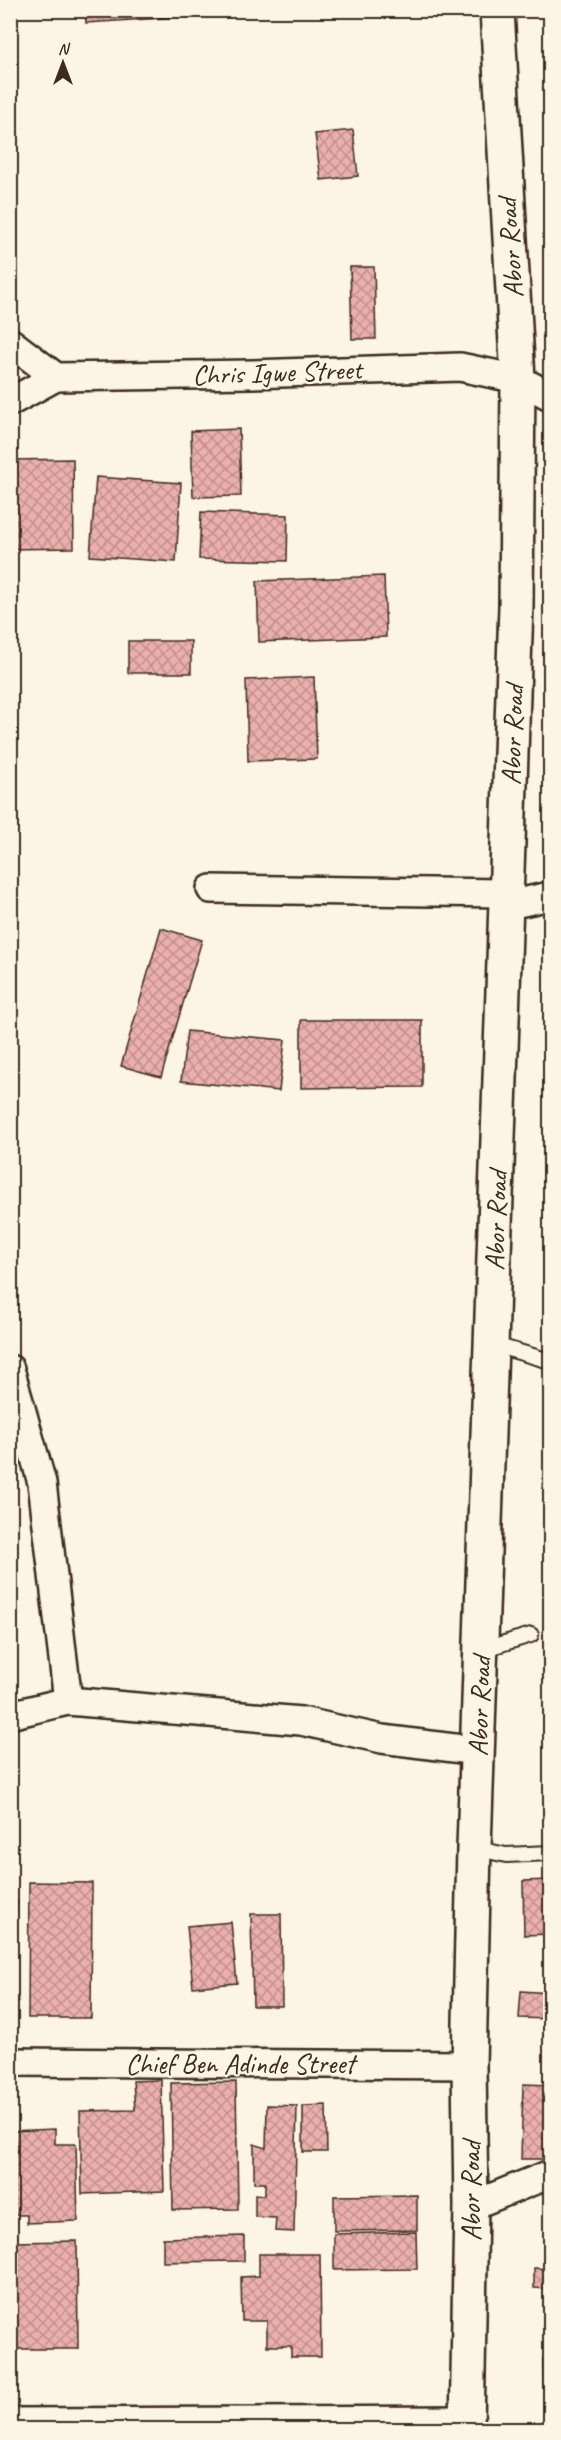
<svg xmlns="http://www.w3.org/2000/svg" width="561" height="2440" viewBox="0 0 561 2440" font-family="Caveat,sans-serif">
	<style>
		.building { fill: url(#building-cross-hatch); stroke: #3b2a1e; stroke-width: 1.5 }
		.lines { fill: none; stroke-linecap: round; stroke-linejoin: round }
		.service-casing { stroke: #3b2a1e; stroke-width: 18 }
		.minor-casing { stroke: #3b2a1e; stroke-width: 32 }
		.tertiary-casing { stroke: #3b2a1e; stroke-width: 38 }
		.service { stroke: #fcf5e5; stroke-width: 14 }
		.minor { stroke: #fcf5e5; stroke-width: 27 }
		.tertiary { stroke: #fcf5e5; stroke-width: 33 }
		.labels { text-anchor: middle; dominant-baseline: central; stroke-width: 4.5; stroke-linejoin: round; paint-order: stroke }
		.street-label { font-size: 28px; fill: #3b2a1e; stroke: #fcf5e5 }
	</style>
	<defs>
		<pattern id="building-cross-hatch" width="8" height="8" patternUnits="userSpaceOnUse" patternTransform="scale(1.5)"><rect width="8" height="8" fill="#ebb0ae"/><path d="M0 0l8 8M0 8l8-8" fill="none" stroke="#c08f8d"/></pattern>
	</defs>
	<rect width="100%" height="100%" fill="#fcf5e5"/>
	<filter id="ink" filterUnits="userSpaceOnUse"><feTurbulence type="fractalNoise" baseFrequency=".0167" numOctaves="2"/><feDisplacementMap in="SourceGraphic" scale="12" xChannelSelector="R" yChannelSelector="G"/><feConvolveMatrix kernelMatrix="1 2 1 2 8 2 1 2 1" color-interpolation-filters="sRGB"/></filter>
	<g filter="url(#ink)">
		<g class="building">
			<path d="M85 10H225V14L86 23Z"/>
			<path d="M353 130 358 176 321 180 315 134Z"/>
			<path d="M350 267H374L376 339H352Z"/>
			<path d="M239 429 241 496 193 497 191 431Z"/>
			<path d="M73 459 74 548 10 549V460Z"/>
			<path d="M96 477 181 483 176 562 90 556Z"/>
			<path d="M201 512 288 515 287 561 199 559Z"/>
			<path d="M384 576 386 637 259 642 257 581Z"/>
			<rect x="128" y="641" width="63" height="32"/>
			<path d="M314 677 317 759 248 761 246 680Z"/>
			<path d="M161 928 202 940 161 1077 121 1066Z"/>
			<path d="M301 1020H422V1087L301 1088Z"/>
			<path d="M187 1031 285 1040 279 1091 181 1081Z"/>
			<path d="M548 1472H550V1510H549Z"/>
			<path d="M550 1880V1934L524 1935 523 1881Z"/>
			<path d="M29 1882 92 1883 91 2018H28Z"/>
			<path d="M10 1901H17L12 1989H10Z"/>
			<path d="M251 1914H281L282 2006H253Z"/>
			<path d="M231 1922 237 1983 193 1987 187 1926Z"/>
			<path d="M547 1952H550V1986H549Z"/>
			<path d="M521 1991 550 1993V2019L519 2018Z"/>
			<path d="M547 2044H550V2081Z"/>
			<path d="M161 2080 164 2191 82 2194 80 2111 135 2110 133 2081Z"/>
			<path d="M236 2082 238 2209 173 2210 171 2083Z"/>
			<path d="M523 2084 550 2085V2159H521Z"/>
			<path d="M267 2105 297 2106 294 2232 275 2231 276 2218 255 2217V2194L265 2195V2183H254V2144L266 2148Z"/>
			<path d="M326 2105 327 2152H303V2106Z"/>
			<path d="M55 2129V2144H76L78 2221 27 2223V2215H10V2131Z"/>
			<path d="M417 2195V2230L334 2231V2196Z"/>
			<path d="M416 2232 417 2269 334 2270V2234Z"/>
			<path d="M244 2236V2261L163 2262V2238Z"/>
			<path d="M77 2241 78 2349H10V2242Z"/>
			<path d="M259 2254H320L321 2357H291V2346H267V2321H242L241 2277 259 2276Z"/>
			<path d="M534 2268 550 2269V2289L534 2288Z"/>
			<rect x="549" y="2300" width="1" height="30"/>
			<path d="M543 2359H550V2424H545Z"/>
		</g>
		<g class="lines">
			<defs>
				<g id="service">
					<path d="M491 1344 550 1361"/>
					<path d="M481 1650 531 1635"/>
					<path d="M474 1848 506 1855 550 1853"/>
				</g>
				<g id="minor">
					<path d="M10 342 56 377 252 374 460 367 518 379 550 396"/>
					<path d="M10 402 56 377"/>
					<path d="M211 889 505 893"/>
					<path d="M504 906 550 896"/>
					<path d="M10 1369 42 1483 68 1701"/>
					<path d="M10 1715 68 1701 301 1721 382 1739 478 1751"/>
					<path d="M10 2062 469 2065"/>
					<path d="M471 2206 550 2174"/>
					<path d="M10 2422 467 2420"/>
				</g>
				<g id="tertiary">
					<path id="s1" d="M467 2430 471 2206 469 2065 474 1848 516 606 518 379 497 10"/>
				</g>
			</defs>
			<use href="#service" class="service-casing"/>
			<use href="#minor" class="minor-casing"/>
			<use href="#tertiary" class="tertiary-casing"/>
			<use href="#service" class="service"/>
			<use href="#minor" class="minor"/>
			<use href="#tertiary" class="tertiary"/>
		</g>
	</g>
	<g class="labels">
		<g class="street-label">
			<text transform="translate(510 248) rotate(-94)">Abor Road</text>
			<text transform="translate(277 372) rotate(-2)">Chris Igwe Street</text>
			<text stroke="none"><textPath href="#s1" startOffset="1696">Abor Road</textPath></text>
			<text stroke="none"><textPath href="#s1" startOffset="1210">Abor Road</textPath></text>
			<text stroke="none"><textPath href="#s1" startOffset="724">Abor Road</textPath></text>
			<text x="240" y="2063">Chief Ben Adinde Street</text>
			<text transform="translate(470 2191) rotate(-90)">Abor Road</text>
		</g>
	</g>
	<rect width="561" height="2440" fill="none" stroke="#fcf5e5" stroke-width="36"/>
	<rect x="18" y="18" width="525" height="2404" fill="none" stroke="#3b2a1e" stroke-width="2" filter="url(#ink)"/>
	<g transform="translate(63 63)" stroke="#fcf5e5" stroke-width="4.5" paint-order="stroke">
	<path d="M0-4.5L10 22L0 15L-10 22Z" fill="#3b2a1e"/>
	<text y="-9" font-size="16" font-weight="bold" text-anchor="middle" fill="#3b2a1e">N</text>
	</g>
</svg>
